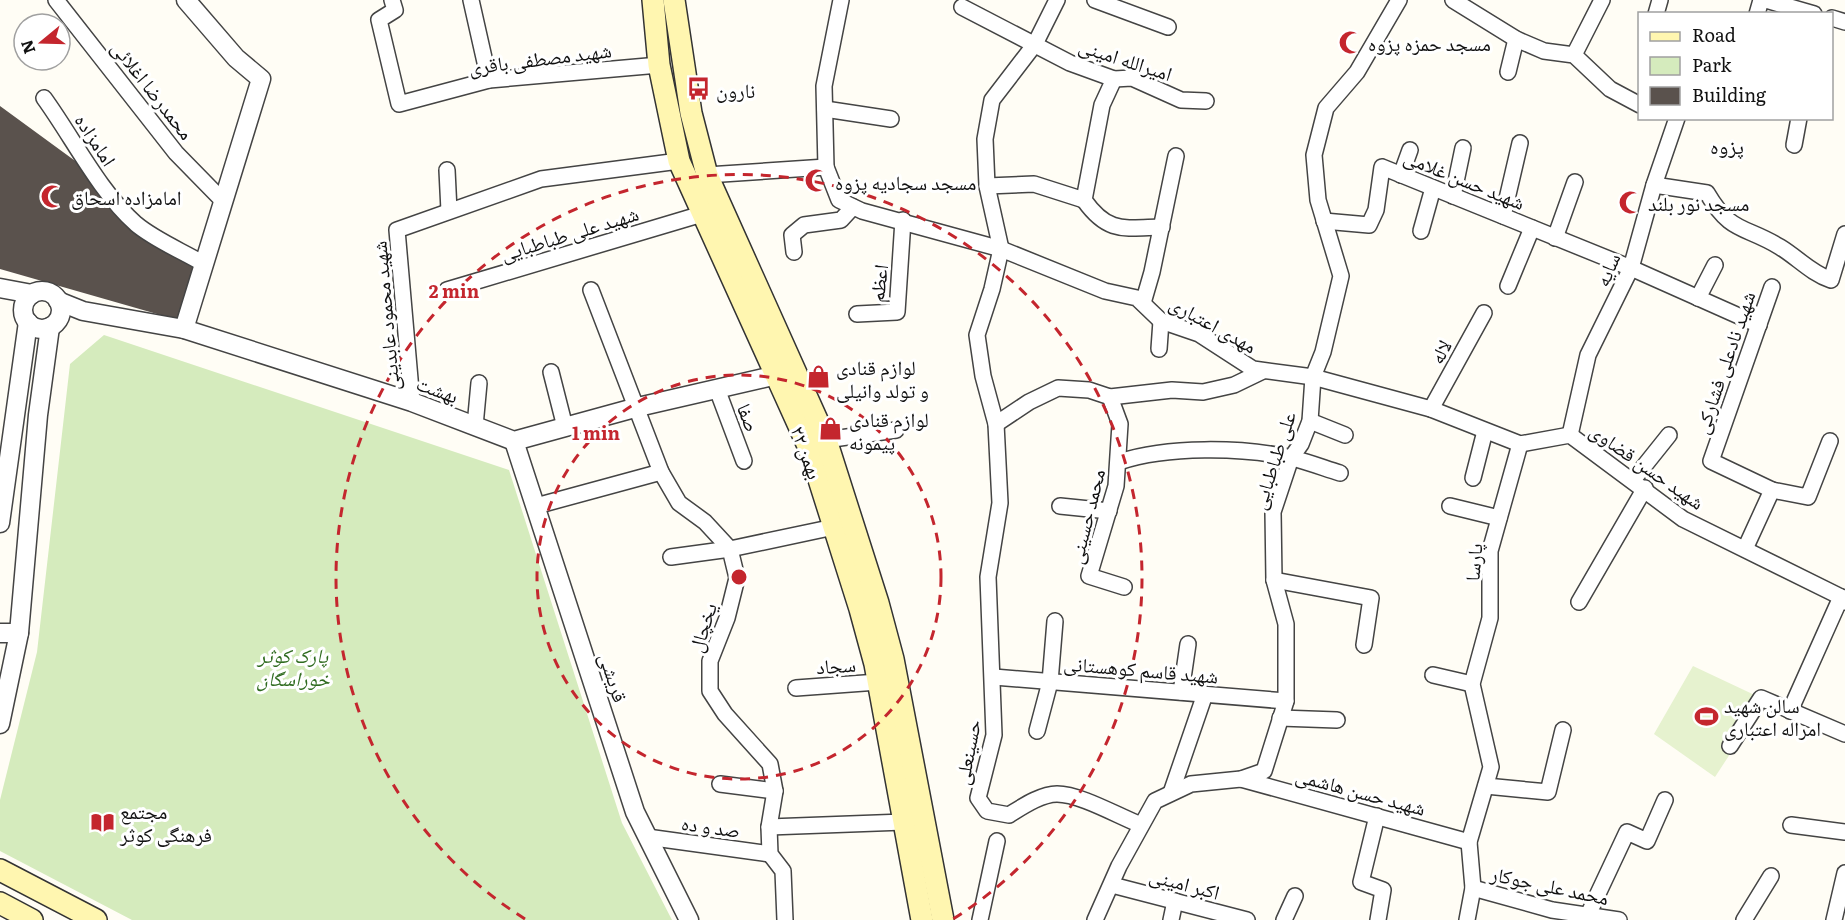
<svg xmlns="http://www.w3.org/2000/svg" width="1845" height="920" viewBox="0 0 1845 920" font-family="Literata,'Noto Naskh Arabic',serif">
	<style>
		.green { fill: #d5ebbd }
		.pitch { fill: #e6f2cf }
		.building { fill: #5a524d }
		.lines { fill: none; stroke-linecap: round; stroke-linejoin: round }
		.minor-casing { stroke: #444; stroke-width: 18 }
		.tertiary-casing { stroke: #444; stroke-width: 21 }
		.secondary-casing { stroke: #333; stroke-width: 24 }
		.minor { stroke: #fff; stroke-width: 15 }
		.tertiary { stroke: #fff; stroke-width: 18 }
		.secondary { stroke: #fff6b0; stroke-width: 21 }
		.ring { fill: none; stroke: #c4262e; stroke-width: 3; stroke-dasharray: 10 8 }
		.labels { text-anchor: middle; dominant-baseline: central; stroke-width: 6; stroke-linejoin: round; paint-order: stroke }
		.poi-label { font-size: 20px; fill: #111; stroke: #fff; text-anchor: start }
		.street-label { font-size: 20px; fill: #111; stroke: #fff }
		.park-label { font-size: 20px; font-style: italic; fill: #2f6b1f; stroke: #fff }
		.neighbourhood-label { font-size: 21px; fill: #111; stroke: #fff }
		.centre { fill: #c4262e; stroke: #fff; stroke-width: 3 }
		.ring-label { font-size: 18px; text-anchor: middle; font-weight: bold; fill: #c4262e; stroke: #fff; stroke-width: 6; stroke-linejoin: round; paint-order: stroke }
	</style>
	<rect width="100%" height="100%" fill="#fffdf5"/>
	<path class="green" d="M104 335 509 470 622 823 672 920H132L0 851V800L37 652 70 364Z"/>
	<path class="pitch" d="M1693 666 1761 698 1722 748 1730 754 1715 777 1654 734Z"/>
	<path class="building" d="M0 106 78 163 133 230 194 268 178 320 0 269Z"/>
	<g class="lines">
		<defs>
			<g id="minor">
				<path d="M56 0 176 153 223 201"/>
				<path d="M392 0 395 10 379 20 399 104 489 80 659 65"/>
				<path d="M471 0 489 80"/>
				<path d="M1057 0 1035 44 992 100 985 139 987 186 1001 249 992 289 977 335 983 376 996 424 1000 503 988 577 994 735 978 798 987 811 1009 815C1022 807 1041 794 1057 794 1080 794 1118 816 1141 825"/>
				<path d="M1095 0 1168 27"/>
				<path d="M1453 0 1516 39 1544 51 1574 55 1610 89 1640 105"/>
				<path d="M1766 0 1814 14"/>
				<path d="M962 7 1070 63 1114 79 1132 78 1181 100 1206 101"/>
				<path d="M1656 14 1660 0"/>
				<path d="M1757 14 1761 0"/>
				<path d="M1832 18 1845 22"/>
				<path d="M1574 55 1602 0"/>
				<path d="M1508 72 1516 39"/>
				<path d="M1114 79 1102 105 1084 200C1108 234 1124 228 1162 227"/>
				<path d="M44 98C73 138 99 191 136 224 155 240 182 251 204 264"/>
				<path d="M825 109 891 119"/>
				<path d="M1794 145 1799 118"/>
				<path d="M826 167 824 86 841 0"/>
				<path d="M447 170 449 211"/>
				<path d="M707 175 826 167 839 200 862 211 1001 249 1105 291 1137 298 1161 321 1199 334 1253 369 1313 377 1431 409 1520 444 1570 435 1683 519 1841 597 1845 602"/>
				<path d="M1401 175 1410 150"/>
				<path d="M1654 185 1707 193C1731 234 1744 225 1780 247 1798 258 1811 273 1831 280L1845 234"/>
				<path d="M987 186 1034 184 1084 200"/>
				<path d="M1453 196 1463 148"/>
				<path d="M1503 216 1520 143"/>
				<path d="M1324 221 1369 225 1376 210 1382 167 1631 268 1759 325"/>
				<path d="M1421 231 1433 188"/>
				<path d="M1555 238 1575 182"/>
				<path d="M794 252 792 235 804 225 841 220 853 207"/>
				<path d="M1508 286 1532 228"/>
				<path d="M447 290 702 214"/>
				<path d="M591 290 661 472 679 503 705 522 730 549 737 578 727 618 710 661V691L725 714 770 764 775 791 769 827 770 854 783 871 785 920"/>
				<path d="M1698 298 1715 265"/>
				<path d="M1143 303 1152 272 1176 156"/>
				<path d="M857 314 897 312 903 220"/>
				<path d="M1159 349 1161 321"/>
				<path d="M551 372 565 427"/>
				<path d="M717 389 744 461"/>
				<path d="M1110 397 1120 424 1116 486 1089 576 1124 587"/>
				<path d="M412 402 397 230 541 179 679 161"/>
				<path d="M1431 409 1484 313"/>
				<path d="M1310 421 1345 435"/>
				<path d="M996 424 1029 402 1058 388 1089 390 1110 397 1172 390 1203 392 1234 385 1263 371"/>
				<path d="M475 426 479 383"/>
				<path d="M1570 435 1588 355 1631 268 1654 185 1677 118"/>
				<path d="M826 440 896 430"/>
				<path d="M1119 462C1167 446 1242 447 1292 458 1308 462 1324 468 1340 473"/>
				<path d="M1473 478 1485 431"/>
				<path d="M1633 480 1669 435"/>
				<path d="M1772 490 1808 497 1830 441"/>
				<path d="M536 506 661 472"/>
				<path d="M1060 506 1109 511"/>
				<path d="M1450 506 1499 518"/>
				<path d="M1745 549 1772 490 1711 461 1772 287"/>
				<path d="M671 557 730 549 834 527"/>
				<path d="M1274 580 1371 598 1364 645"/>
				<path d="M1579 602 1645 488"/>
				<path d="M1433 675 1472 684"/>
				<path d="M994 677 1286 701"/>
				<path d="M796 688 878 682"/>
				<path d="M1181 692 1188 644"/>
				<path d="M1790 711 1841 597"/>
				<path d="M1280 718 1337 720"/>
				<path d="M1037 731 1050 682 1055 621"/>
				<path d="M1730 746 1761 698 1845 734"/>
				<path d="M1241 779 1469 842"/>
				<path d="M720 784 775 791"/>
				<path d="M1486 786 1548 792 1563 730"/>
				<path d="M1171 793 1205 694"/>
				<path d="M1377 816 1361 882 1383 890 1378 920"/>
				<path d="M1791 825 1845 832"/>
				<path d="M769 827 904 822"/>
				<path d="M647 837 770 854"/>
				<path d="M1112 885 1247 920"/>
				<path d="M1473 888 1552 910 1619 920"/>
				<path d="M1588 915 1627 832 1647 841 1665 800"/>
				<path d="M980 920 997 841"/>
				<path d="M1095 920 1119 866 1155 801 1191 784 1241 779 1264 771 1286 701V624L1274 580 1273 512 1291 458 1301 444 1310 421 1313 377 1323 352 1341 276 1318 200 1314 155 1326 108 1357 72 1399 0"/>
				<path d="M1171 920 1175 901"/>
				<path d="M1284 920 1295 896"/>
				<path d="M1467 920 1473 888 1469 842 1491 767 1472 684 1490 618V551L1520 444"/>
				<path d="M1744 920 1771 876"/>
				<path d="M1834 920 1845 873"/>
			</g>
			<g id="tertiary">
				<path d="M0 288 32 294"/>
				<circle cx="42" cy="310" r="19"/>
				<path d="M58 301 83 311 184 329 412 402 514 441 638 407 777 375"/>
				<path d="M184 329 261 79 236 58 186 0"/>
				<path d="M514 441 635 812 689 920"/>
				<path d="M0 523 28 322"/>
				<path d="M0 633H19"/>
				<path d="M0 724 19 633 38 415 50 327"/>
			</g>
			<g id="secondary">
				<path d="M653 0 659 65 679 161 809 448 860 609 875 664 922 920"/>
				<path d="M674 0 691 113 707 175 826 440 878 603 893 659 943 920"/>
				<path d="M0 870 96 920"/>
				<path d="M0 903 32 920"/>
			</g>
		</defs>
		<use href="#minor" class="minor-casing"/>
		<use href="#tertiary" class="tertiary-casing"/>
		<use href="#secondary" class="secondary-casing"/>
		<use href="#minor" class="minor"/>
		<use href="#tertiary" class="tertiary"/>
		<use href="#secondary" class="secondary"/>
	</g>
	<g class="ring">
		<circle cx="739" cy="577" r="202"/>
		<path d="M525 919A403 403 0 1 1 953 919"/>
	</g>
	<defs>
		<symbol id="mosque-bare" viewBox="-9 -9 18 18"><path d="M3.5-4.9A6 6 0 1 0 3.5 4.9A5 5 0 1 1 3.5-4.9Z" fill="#c4262e" stroke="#fff" stroke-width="2.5" paint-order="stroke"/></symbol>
		<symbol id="bus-bare" viewBox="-9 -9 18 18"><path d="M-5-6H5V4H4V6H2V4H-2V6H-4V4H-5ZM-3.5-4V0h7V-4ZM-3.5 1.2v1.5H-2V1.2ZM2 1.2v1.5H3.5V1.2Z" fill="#c4262e" stroke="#fff" stroke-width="2.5" paint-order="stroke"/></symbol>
		<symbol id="shop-bare" viewBox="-9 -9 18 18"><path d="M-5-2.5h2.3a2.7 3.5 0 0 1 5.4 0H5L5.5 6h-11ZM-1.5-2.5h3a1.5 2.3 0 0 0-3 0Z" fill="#c4262e" stroke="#fff" stroke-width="2.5" paint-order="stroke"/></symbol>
		<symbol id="stadium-bare" viewBox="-9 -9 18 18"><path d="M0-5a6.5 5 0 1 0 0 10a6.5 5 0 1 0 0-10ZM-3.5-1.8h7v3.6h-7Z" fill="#c4262e" stroke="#fff" stroke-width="2.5" paint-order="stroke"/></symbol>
		<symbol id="library-bare" viewBox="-9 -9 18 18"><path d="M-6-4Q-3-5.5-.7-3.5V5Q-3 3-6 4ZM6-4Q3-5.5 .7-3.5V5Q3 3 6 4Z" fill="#c4262e" stroke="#fff" stroke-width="2.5" paint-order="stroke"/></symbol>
	</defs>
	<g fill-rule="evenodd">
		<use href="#mosque-bare" x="1334" y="26" width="33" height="33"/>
		<use href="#bus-bare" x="682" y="72" width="33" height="33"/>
		<use href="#mosque-bare" x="800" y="164" width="33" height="33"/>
		<use href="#mosque-bare" x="36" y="180" width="33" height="33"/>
		<use href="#mosque-bare" x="1614" y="186" width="33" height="33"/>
		<use href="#shop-bare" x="802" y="360" width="33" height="33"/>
		<use href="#shop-bare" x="814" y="412" width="33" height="33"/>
		<use href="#stadium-bare" x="1690" y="700" width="33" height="33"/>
		<use href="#library-bare" x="86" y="806" width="33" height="33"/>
	</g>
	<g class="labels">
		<g class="poi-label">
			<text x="1368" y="42">مسجد حمزه پزوه</text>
			<text x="716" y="89">نارون</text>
			<text x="835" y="181">مسجد سجادیه پزوه</text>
			<text x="71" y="196">امامزاده اسحاق</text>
			<text x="1648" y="202">مسجد نور بلند</text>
			<text x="836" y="366">لوازم قنادی<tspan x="836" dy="23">و تولد وانیلی</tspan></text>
			<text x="849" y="418">لوازم قنادی<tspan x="849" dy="23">پیمونه</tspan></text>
			<text x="1724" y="704">سالن شهید<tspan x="1724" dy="23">امراله اعتباری</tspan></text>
			<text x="120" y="810">مجتمع<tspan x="120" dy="23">فرهنگی کوثر</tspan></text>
		</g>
		<g class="street-label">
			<text transform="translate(540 57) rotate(-7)">شهید مصطفی باقری</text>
			<text transform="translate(1126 58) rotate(18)">امیرالله امینی</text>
			<text transform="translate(154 89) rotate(52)">محمدرضا اغلائی</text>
			<text transform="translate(97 139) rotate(57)">امامزاده</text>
			<text transform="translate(1465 178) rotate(22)">شهید حسن غلامی</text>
			<text transform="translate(569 232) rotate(-17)">شهید علی طباطبایی</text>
			<text transform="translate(1606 269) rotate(-67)">سایه</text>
			<text transform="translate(877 283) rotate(-83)">اعظم</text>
			<text transform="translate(384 316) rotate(-95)">شهید محمود عابدینی</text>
			<text transform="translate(1214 323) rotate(29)">مهدی اعتباری</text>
			<text transform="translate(1439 351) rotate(-61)">لاله</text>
			<text transform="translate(1723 362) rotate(-71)">شهید نادعلی فشارکی</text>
			<text transform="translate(438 388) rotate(20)">بهشت</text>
			<text transform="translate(750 417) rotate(69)">صفا</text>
			<text transform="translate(808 452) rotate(70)">۲۲ بهمن</text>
			<text transform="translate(1272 460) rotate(-72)">علی طباطبایی</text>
			<text transform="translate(1648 465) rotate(35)">شهید حسن قضاوی</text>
			<text transform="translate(1085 516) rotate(-76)">محمد حسینی</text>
			<text transform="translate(1472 562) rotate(-85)">پارسا</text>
			<text transform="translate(701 627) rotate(-72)">یخچال</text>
			<text transform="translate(836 664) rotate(-4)">سجاد</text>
			<text transform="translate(1141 668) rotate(5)">شهید قاسم کوهستانی</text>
			<text transform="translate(615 677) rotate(72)">قریشی</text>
			<text transform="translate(966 752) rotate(-79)">حسینعلی</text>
			<text transform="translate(1361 790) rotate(15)">شهید حسن هاشمی</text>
			<text transform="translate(711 825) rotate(8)">صد و ده</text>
			<text transform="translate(1185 882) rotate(15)">اکبر امینی</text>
			<text transform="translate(1550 884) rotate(12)">محمد علی جوکار</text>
		</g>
		<g class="park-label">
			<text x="293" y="654">پارک کوثر<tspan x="293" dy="23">خوراسگان</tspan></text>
		</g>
		<g class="neighbourhood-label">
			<text x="1727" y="144">پزوه</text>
		</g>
	</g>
	<circle cx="739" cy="577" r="9" class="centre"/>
	<g class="ring-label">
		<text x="454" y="298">2 min</text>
		<text x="596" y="440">1 min</text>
	</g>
	<rect x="1638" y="12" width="195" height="108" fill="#ffffff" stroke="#a0a0a0" stroke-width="1.5"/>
	<rect x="1650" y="32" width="30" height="9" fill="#fff6b0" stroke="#a0a0a0" stroke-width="1.5"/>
	<text x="1692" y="42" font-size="18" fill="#111111">Road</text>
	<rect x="1650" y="57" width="30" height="18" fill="#d5ebbd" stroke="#a0a0a0" stroke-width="1.5"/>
	<text x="1692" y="72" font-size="18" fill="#111111">Park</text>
	<rect x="1650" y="87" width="30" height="18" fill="#5a524d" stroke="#a0a0a0" stroke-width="1.5"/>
	<text x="1692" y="102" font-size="18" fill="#111111">Building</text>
	<g transform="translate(42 42) rotate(251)"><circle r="28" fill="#ffffff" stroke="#a0a0a0" stroke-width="1.5"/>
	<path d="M0-4.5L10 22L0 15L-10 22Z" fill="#c4262e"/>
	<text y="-9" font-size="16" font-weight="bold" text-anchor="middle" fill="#111111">N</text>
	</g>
</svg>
